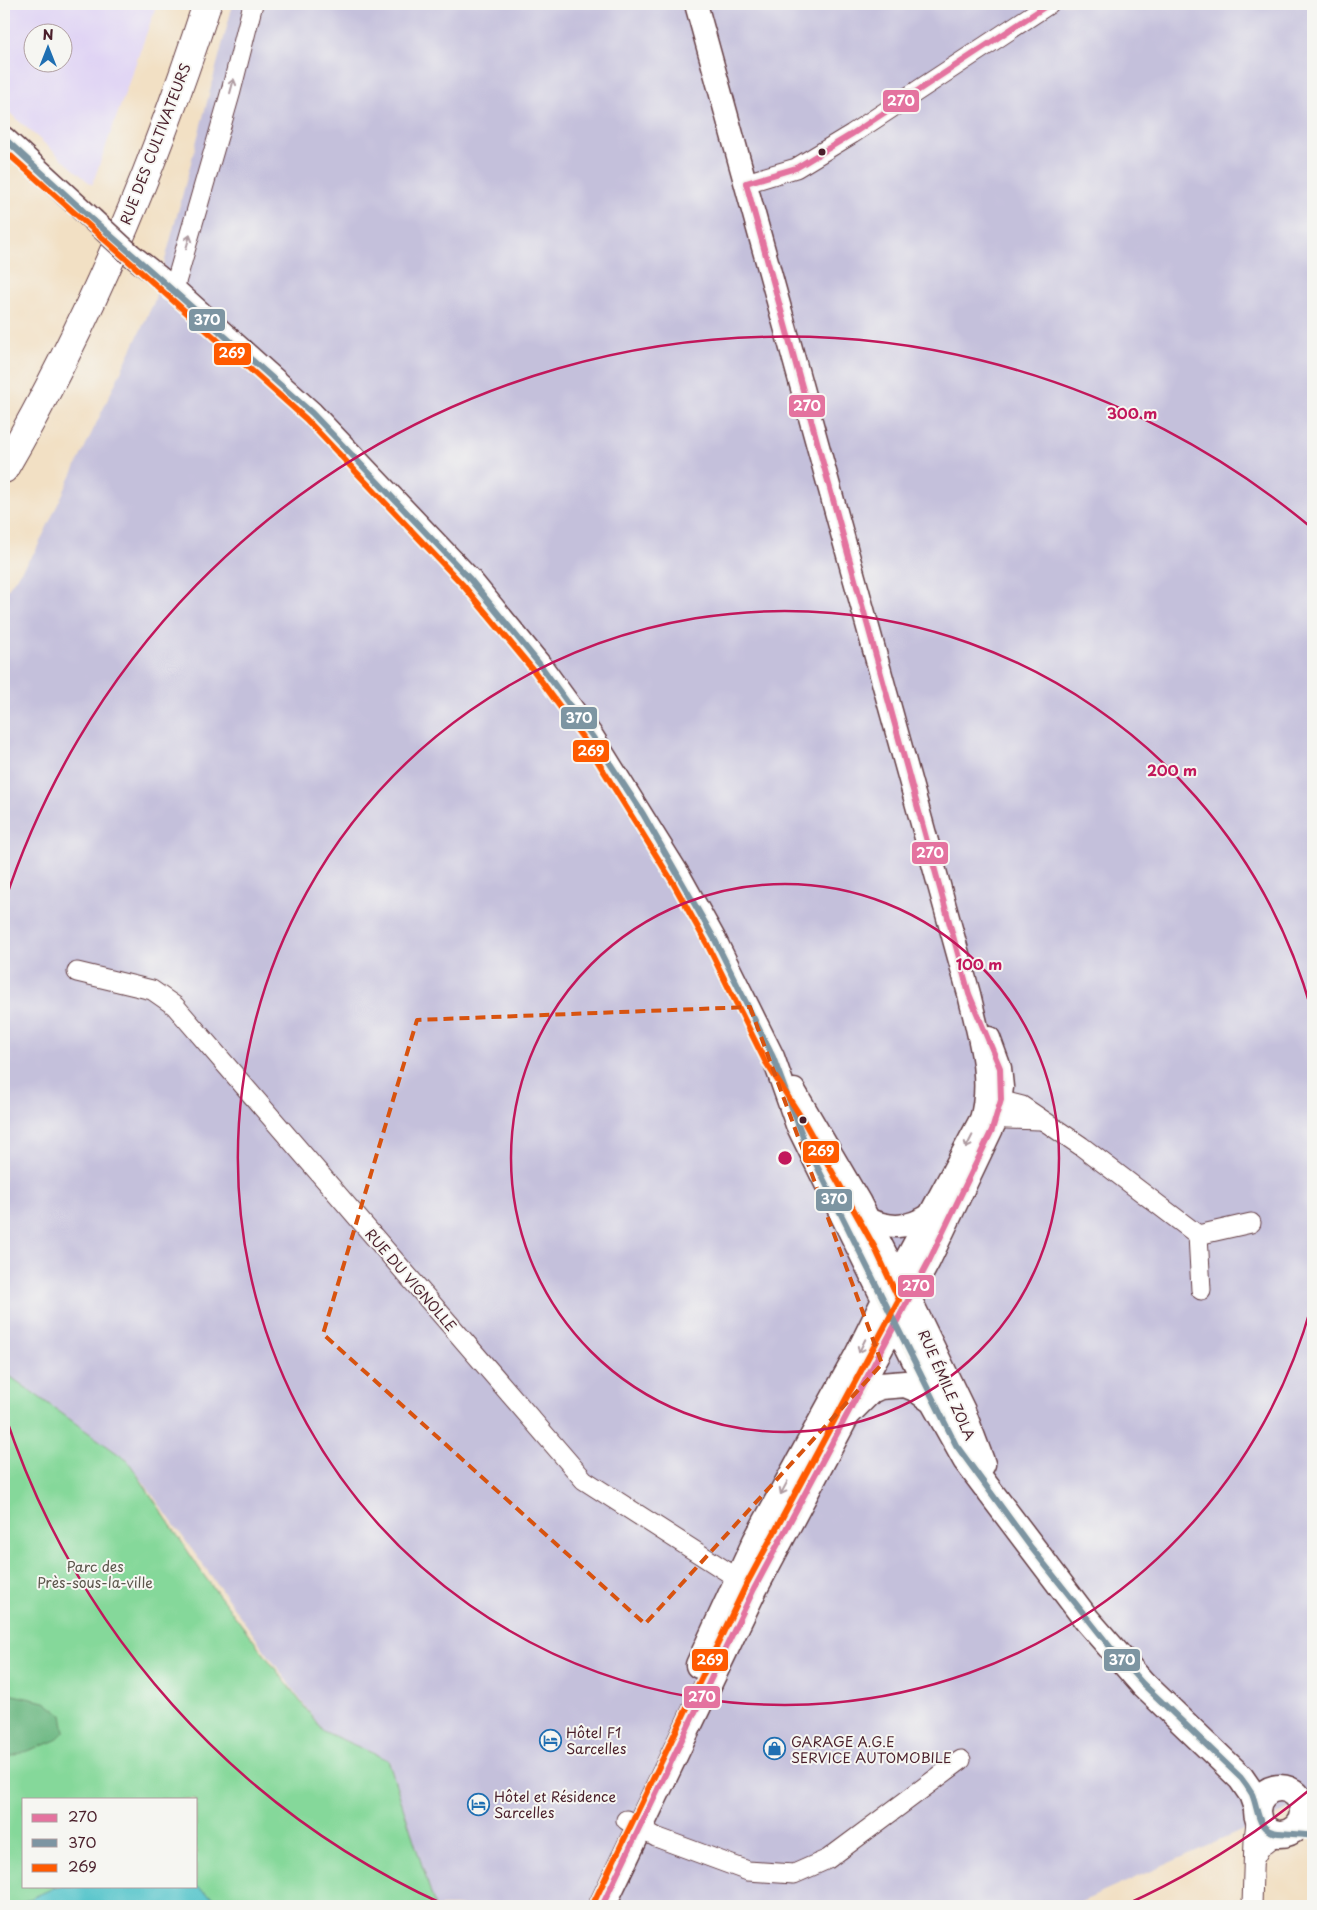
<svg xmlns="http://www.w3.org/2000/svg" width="1317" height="1910" viewBox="0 0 1317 1910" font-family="'Playpen Sans',sans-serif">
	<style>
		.built { fill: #e0d4f4; fill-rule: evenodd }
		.industrial { fill: #c4c0db }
		.green { fill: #85d89a; stroke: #687c62; fill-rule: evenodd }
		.forest { fill: #6cb882; stroke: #5b6c56 }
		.water { fill: #57c5cb; stroke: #50727b }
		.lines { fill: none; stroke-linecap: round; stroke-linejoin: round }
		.minor-casing { stroke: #633c42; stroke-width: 21 }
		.tertiary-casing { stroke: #633c42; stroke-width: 25 }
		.secondary-casing { stroke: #633c42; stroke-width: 29 }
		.primary-casing { stroke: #633c42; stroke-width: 30 }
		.minor { stroke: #fff; stroke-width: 19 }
		.tertiary { stroke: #fff; stroke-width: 22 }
		.secondary { stroke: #fff; stroke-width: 26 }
		.primary { stroke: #fff; stroke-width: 28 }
		.tertiary-bridge-casing { stroke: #633c42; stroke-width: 25; stroke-linecap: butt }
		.tertiary-bridge { stroke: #fff; stroke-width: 22 }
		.bus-1-casing { stroke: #f6f6f2; stroke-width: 10 }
		.bus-2-casing { stroke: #f6f6f2; stroke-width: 10 }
		.bus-3-casing { stroke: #f6f6f2; stroke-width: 10 }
		.bus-1 { stroke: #e4739f; stroke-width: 6 }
		.bus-2 { stroke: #7d95a2; stroke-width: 6 }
		.bus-3 { stroke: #ff5a00; stroke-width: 6 }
		.oneway { stroke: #ae9aa0 }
		.marked { fill: none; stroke: #d8530f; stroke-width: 4; stroke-dasharray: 10 6; stroke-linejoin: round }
		.ring { fill: none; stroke: #c2185b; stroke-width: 2.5 }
		.bus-dot { fill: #4a1f2b; stroke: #f6f6f2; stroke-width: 2 }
		.labels { text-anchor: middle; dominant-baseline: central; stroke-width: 4; stroke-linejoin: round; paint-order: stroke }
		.street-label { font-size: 14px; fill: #4a1f2b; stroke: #f6f6f2 }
		.park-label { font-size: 14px; fill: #5c564c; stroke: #f6f6f2 }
		.poi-label { font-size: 14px; fill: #4a1f2b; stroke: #f6f6f2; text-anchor: start }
		.centre { fill: #c2185b; stroke: #f6f6f2; stroke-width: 2.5 }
		.ring-label { font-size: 15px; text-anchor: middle; font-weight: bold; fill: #c2185b; stroke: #f6f6f2; stroke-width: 4; stroke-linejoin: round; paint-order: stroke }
		.line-badge { stroke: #f6f6f2; stroke-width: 2 }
		.badge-label { font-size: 14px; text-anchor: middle; font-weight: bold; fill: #fff }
	</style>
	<rect width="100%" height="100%" fill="#f6f6f2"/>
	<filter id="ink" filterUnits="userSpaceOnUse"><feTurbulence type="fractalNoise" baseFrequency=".02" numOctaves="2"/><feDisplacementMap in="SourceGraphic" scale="10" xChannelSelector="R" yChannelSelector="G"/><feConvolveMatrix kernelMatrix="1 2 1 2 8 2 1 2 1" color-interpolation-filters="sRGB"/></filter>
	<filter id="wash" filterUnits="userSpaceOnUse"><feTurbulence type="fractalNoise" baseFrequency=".0096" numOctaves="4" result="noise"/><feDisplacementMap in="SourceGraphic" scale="20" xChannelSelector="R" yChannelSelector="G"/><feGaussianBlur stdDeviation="1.12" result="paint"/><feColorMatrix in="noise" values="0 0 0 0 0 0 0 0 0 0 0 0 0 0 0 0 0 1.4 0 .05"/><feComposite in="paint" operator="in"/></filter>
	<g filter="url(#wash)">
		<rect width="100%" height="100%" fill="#f2e0c4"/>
		<path class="built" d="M4 4H157L92 185 4 108ZM32 32H62V62H32Z"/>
		<path class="industrial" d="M233 4H1313V1799L1072 1906H435L388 1760 323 1731 128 1461 4 1372V594L36 550 154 302Z"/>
		<path class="green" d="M4 1372 128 1461 205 1577 323 1731 388 1760 435 1906H4ZM24 1799H196V1886H24Z"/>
		<path class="forest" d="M4 1693 45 1702 62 1715 65 1731 55 1741 4 1759Z"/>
		<path class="water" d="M58 1886H196L225 1906H14Z"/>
	</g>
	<g filter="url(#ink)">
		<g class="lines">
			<defs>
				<g id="minor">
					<path d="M746 183 796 168 852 134 1049 4"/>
					<path d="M174 289 231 91 253 4"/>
					<path d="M77 972 152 990 175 1006 584 1480 748 1585"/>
					<path d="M988 1097 1022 1106 1081 1146 1198 1235 1251 1223"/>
					<path d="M985 1114 1007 1119 1040 1120"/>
					<path d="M1198 1235 1201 1290"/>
					<path d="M626 1820 656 1837 748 1871 794 1874 828 1859 961 1760"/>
					<path d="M1254 1859 1261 1847 1279 1833"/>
					<path d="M1252 1906 1254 1839 1257 1814"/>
				</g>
				<g id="tertiary">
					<path d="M696 4 969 994C978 1034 993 1078 981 1119L897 1276"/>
					<path d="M4 138 92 219"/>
					<path d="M130 254 174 289 312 413 469 578 541 666 592 736 680 877 715 940 773 1057 797 1125 933 1401"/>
					<path d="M794 1090 859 1201 897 1276"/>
					<path d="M869 1220C892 1229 908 1228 930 1215"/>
					<path d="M852 1404 929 1261 998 1116 1002 1087 1000 1068 989 1038"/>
				</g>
				<g id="secondary">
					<path d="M897 1276 962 1411 982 1464"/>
					<path d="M699 1665 756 1541 858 1355 897 1276"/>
					<circle cx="1280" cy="1811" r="23"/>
					<path d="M602 1906 754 1589 847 1414 871 1390 880 1386 905 1384 915 1388 933 1401 966 1460 1087 1620 1143 1684 1241 1778 1252 1794 1257 1808"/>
				</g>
				<path id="primary" d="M4 469C89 323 155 165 207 4"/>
			</defs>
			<use href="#minor" class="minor-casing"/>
			<use href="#tertiary" class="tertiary-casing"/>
			<use href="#secondary" class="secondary-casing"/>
			<use href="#primary" class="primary-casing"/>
			<use href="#minor" class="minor"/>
			<use href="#tertiary" class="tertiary"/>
			<use href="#secondary" class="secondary"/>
			<use href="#primary" class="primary"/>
			<defs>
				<path id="tertiary-bridge" d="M92 219 130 254"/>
			</defs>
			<use href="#tertiary-bridge" class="tertiary-bridge-casing"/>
			<use href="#tertiary-bridge" class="tertiary-bridge"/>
			<defs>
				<g id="bus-1">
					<path d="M746 183 796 168 852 134 1049 4"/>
					<path d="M602 1906 754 1589 929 1261 992 1130 1001 1100 1000 1068 969 994 746 183"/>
				</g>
				<path id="bus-2" d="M4 138 92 219 312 413 469 578 541 666 592 736 643 814 715 940 773 1057 804 1140 956 1445 1030 1546 1111 1648 1143 1684 1241 1778C1245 1783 1249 1789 1252 1794 1259 1810 1256 1831 1278 1833 1290 1834 1300 1834 1313 1836"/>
				<path id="bus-3" d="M4 150 306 419 462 584 534 671 585 741 672 881 707 944 765 1061 803 1120 851 1205 875 1248 899 1300 746 1585 594 1902"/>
			</defs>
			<use href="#bus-1" class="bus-1-casing"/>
			<use href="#bus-2" class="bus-2-casing"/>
			<use href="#bus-3" class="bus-3-casing"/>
			<use href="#bus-1" class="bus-1"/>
			<use href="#bus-2" class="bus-2"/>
			<use href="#bus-3" class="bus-3"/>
		</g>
		<defs><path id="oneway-shaft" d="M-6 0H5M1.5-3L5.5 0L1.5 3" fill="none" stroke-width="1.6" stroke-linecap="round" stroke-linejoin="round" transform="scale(1.25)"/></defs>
		<g class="oneway">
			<use href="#oneway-shaft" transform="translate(232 86) rotate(-75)"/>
			<use href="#oneway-shaft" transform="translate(188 242) rotate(-74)"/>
			<use href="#oneway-shaft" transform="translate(969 1142) rotate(117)"/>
			<use href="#oneway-shaft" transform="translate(862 1346) rotate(116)"/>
			<use href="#oneway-shaft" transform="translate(784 1488) rotate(118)"/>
		</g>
	</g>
	<path class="marked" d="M750 1007 882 1364 645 1624 323 1334 417 1020Z"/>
	<g class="ring">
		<circle cx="785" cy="1158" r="274"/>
		<path d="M1312 1304A547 547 0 1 1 1312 1012"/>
		<path d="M1313 1787A821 821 0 0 1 1125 1905M445 1905A821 821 0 0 1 4 1412M4 904A821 821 0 0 1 1313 529"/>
	</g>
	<defs>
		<symbol id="hotel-ring" viewBox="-11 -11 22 22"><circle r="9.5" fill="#f6f6f2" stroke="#1f6fb2" stroke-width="1.5"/><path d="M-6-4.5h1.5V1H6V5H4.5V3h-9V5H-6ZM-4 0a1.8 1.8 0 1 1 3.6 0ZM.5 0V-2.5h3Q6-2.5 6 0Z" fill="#1f6fb2"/></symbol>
		<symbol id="shop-ring" viewBox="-11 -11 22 22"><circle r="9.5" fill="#f6f6f2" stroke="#1f6fb2" stroke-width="1.5"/><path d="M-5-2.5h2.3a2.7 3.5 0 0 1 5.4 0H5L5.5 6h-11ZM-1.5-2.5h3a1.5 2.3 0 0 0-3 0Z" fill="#1f6fb2"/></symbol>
	</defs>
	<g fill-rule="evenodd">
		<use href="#hotel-ring" x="538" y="1728" width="25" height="25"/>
		<use href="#shop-ring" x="762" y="1736" width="25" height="25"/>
		<use href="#hotel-ring" x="466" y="1792" width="25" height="25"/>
	</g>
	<g class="bus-dot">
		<circle cx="822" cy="152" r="4.5"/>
		<circle cx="803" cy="1120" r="4.5"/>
	</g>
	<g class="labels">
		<g class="street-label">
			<text transform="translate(155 144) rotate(-69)">RUE DES CULTIVATEURS</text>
			<text transform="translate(411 1280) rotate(49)">RUE DU VIGNOLLE</text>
			<text transform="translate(947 1385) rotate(66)">RUE ÉMILE ZOLA</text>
		</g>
		<g class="park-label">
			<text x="95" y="1566">Parc des<tspan x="95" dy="16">Près-sous-la-ville</tspan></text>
		</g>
		<g class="poi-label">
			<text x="566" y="1732">Hôtel F1<tspan x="566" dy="16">Sarcelles</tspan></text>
			<text x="791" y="1741">GARAGE A.G.E<tspan x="791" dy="16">SERVICE AUTOMOBILE</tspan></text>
			<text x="494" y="1796">Hôtel et Résidence<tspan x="494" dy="16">Sarcelles</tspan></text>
		</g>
	</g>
	<circle cx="785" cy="1158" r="8" class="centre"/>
	<g class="ring-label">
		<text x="1132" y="419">300 m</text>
		<text x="1172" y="776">200 m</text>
		<text x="979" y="970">100 m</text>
	</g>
	<g class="line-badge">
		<rect x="882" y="89" width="38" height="24" rx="5" fill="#e4739f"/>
		<rect x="188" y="308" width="38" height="24" rx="5" fill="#7d95a2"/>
		<rect x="213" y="342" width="39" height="24" rx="5" fill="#ff5a00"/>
		<rect x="788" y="394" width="38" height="24" rx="5" fill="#e4739f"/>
		<rect x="560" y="706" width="38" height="24" rx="5" fill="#7d95a2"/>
		<rect x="572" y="739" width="38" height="24" rx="5" fill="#ff5a00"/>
		<rect x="911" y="841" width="38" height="24" rx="5" fill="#e4739f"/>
		<rect x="802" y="1140" width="38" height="24" rx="5" fill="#ff5a00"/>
		<rect x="815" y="1188" width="38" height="24" rx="5" fill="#7d95a2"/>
		<rect x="897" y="1274" width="38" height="24" rx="5" fill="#e4739f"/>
		<rect x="691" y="1648" width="38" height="24" rx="5" fill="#ff5a00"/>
		<rect x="1103" y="1648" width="38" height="24" rx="5" fill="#7d95a2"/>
		<rect x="683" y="1685" width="38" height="24" rx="5" fill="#e4739f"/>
	</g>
	<g class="badge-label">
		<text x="901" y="106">270</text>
		<text x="207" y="325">370</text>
		<text x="232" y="358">269</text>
		<text x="807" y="411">270</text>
		<text x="579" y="723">370</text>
		<text x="591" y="756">269</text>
		<text x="930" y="858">270</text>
		<text x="821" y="1156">269</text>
		<text x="834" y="1204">370</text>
		<text x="916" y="1291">270</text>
		<text x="710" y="1665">269</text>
		<text x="1122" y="1665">370</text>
		<text x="702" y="1702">270</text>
	</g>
	<rect width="1317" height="1910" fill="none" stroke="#f6f6f2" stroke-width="20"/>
	<rect x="22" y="1798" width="175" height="90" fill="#f6f6f2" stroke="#b1a0a2"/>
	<rect x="32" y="1814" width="25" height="8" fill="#e4739f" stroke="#b1a0a2"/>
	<text x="68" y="1822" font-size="15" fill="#4a1f2b">270</text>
	<rect x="32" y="1839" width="25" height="8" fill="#7d95a2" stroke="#b1a0a2"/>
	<text x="68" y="1848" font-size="15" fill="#4a1f2b">370</text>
	<rect x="32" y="1864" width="25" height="8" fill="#ff5a00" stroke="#b1a0a2"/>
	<text x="68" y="1872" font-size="15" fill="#4a1f2b">269</text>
	<g transform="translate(48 48)"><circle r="24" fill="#f6f6f2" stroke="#b1a0a2"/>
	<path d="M0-4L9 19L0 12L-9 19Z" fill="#1f6fb2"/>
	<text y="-8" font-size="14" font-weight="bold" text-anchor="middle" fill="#4a1f2b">N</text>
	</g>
</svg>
